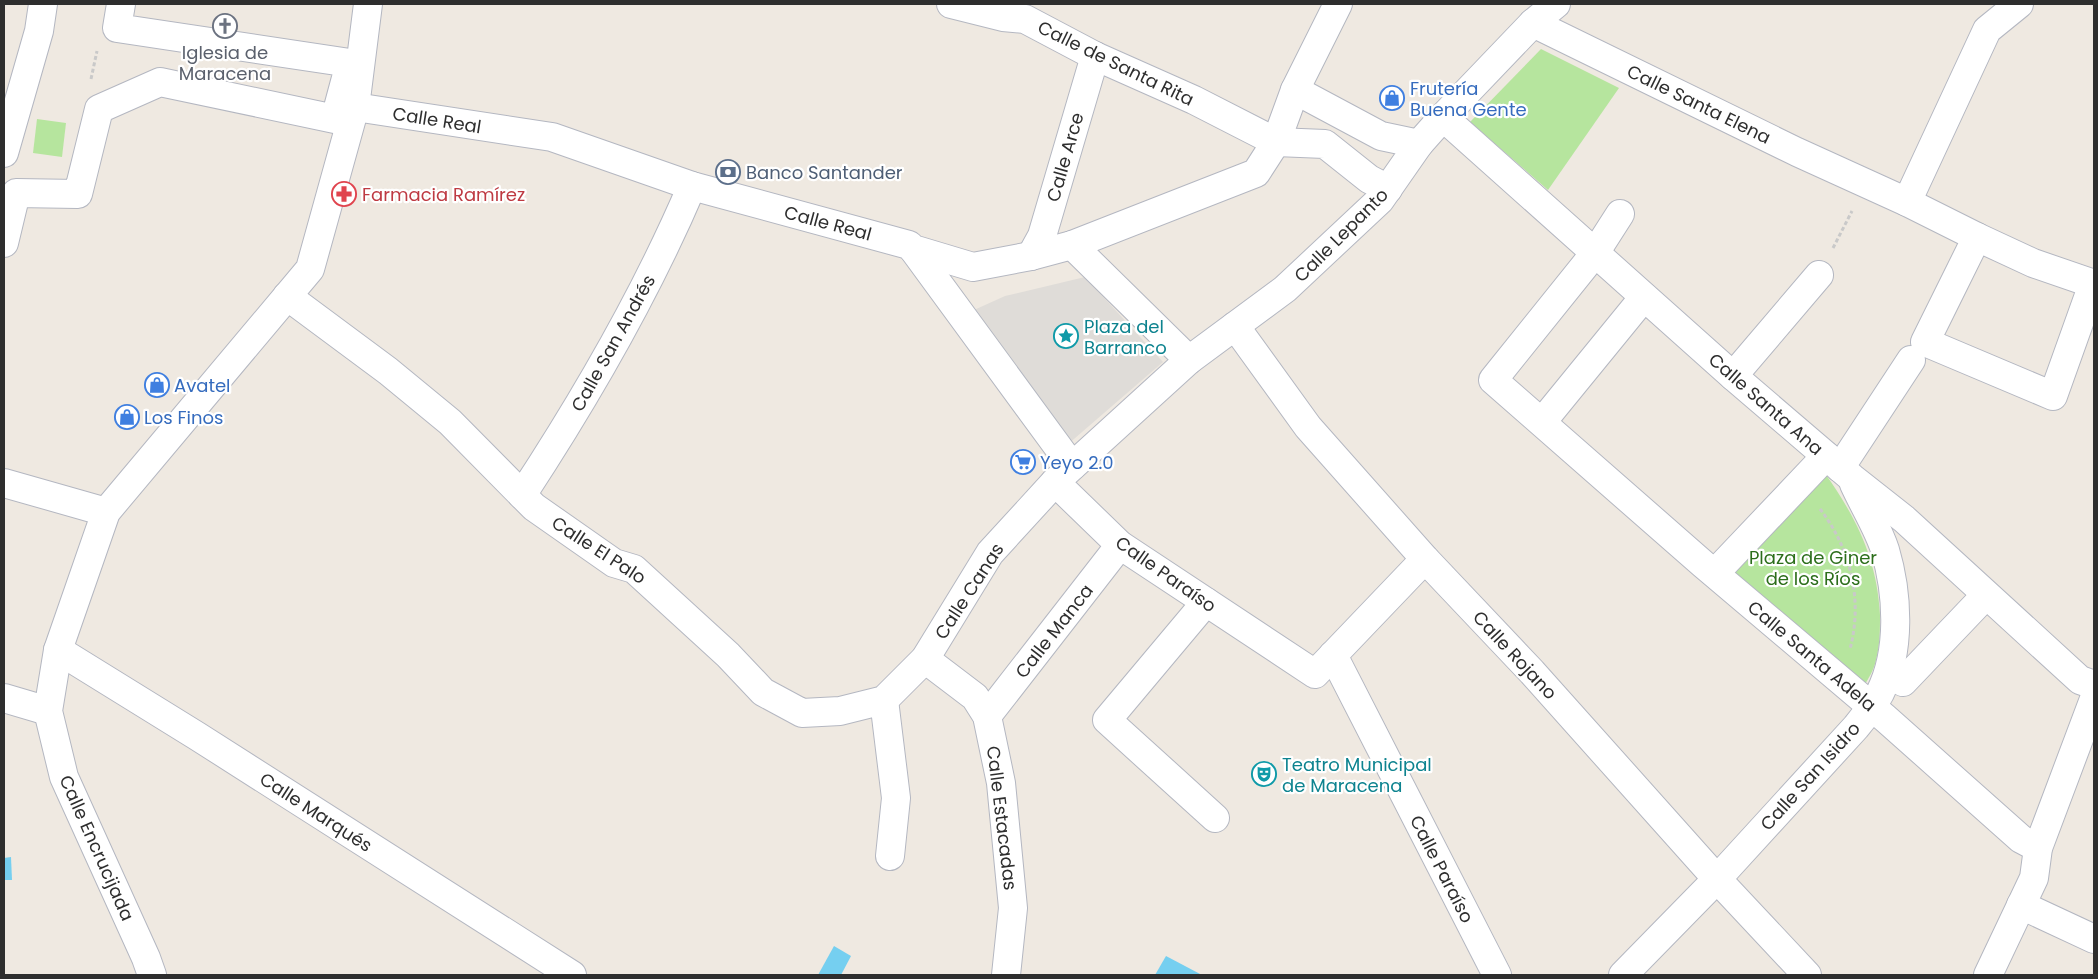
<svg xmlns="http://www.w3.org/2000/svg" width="2098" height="979" viewBox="0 0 2098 979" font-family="Poppins,sans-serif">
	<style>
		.green { fill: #b6e59e }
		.plaza { fill: #dfdcd8 }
		.water { fill: #75cff0 }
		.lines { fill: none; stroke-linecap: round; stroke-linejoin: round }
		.minor-casing { stroke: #b4b7c1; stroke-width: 30 }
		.path { stroke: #c9c9c9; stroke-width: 3; stroke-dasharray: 4 2.5; stroke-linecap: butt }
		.minor { stroke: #fff; stroke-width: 28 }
		.labels { text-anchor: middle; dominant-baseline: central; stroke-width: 4.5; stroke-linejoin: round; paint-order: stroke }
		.worship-label { font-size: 18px; fill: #5b616d; stroke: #fff }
		.street-label { font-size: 18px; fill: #2e2e2e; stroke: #fff }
		.shop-label { font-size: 18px; fill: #366cbe; stroke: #fff; text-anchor: start }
		.service-label { font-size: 18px; fill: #4e5e75; stroke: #fff; text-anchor: start }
		.health-label { font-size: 18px; fill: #be3a42; stroke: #fff; text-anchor: start }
		.culture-label { font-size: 18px; fill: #0d838f; stroke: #fff; text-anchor: start }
		.park-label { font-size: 18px; fill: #2c6e1b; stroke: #fff }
	</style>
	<rect width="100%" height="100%" fill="#efe9e1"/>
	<g class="green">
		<path d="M1541 49 1619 88 1548 190 1470 122Z"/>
		<path d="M37 119 66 123 62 157 33 153Z"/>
		<path d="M1824 472C1856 517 1877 558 1880 615 1880 629 1880 646 1876 660 1874 670 1868 679 1863 688L1731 570Z"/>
	</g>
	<path class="plaza" d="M1085 277 1163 362 1067 445 974 310 1005 296Z"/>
	<g class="water">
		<path d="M11 857 12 880H4V858Z"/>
		<path d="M834 946 851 956 841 975H818Z"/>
		<path d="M1166 956 1202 975H1155Z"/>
	</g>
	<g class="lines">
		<defs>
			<g id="minor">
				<path d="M951 4 1003 17 1025 19 1095 56 1194 100 1276 142 1325 144 1369 179 1388 189"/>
				<path d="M1533 23 1797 152 1907 202 1977 237 2033 263 2094 284"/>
				<path d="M1295 90 1381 136 1419 144"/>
				<path d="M355 107 552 137 692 186 909 245 913 249 973 267 1031 256 1072 245 1256 173 1276 142 1295 90 1338 4"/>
				<path d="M1443 117 1733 376 1852 478 1904 519 2080 680 2094 685"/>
				<path d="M4 153 39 31 43 4"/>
				<path d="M1907 202 1987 30 2019 4"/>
				<path d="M1620 214 1595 253 1493 380 1703 564 1885 718 2021 839 2038 848"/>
				<path d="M1977 237 1925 342 2053 396 2093 284"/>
				<path d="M4 243 16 193 78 194 99 109 160 82 335 119 350 63 117 28 121 4"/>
				<path d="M1072 245 1189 360"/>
				<path d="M913 249 1072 466"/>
				<path d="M1031 256 1042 236 1095 56"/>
				<path d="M287 296 388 371 450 422 534 507 614 563 634 569 728 655 763 692 802 713 840 711 884 700 925 659 990 553 1055 482 1189 360 1285 289 1380 200 1419 144 1443 117 1533 23 1556 4"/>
				<path d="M1235 326 1308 427 1425 559 1532 672 1717 879 1807 975"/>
				<path d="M1733 376 1819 275"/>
				<path d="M1542 422 1644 297"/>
				<path d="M1840 468 1911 360"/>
				<path d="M1055 482 1120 545 1315 674 1425 559"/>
				<path d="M4 483 106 512"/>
				<path d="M522 495C587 396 646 294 692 186"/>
				<path d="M1715 573 1826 456"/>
				<path d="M1206 602 1107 720 1215 818"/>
				<path d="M58 650 197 736 572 975"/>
				<path d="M1333 655 1497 975"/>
				<path d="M925 659 975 697 987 716 1001 783 1013 908 1006 975"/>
				<path d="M1903 682 1986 595"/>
				<path d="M4 698 48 711"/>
				<path d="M884 700 896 798 890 856"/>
				<path d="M987 716 1120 545"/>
				<path d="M2021 905 2094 939"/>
				<path d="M152 975 146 958 64 777 48 711 58 650 106 512 310 269 355 107 368 4"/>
				<path d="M1623 975 1717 879 1856 727C1865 716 1873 706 1880 693 1901 651 1898 594 1885 550 1878 528 1864 506 1854 484"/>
				<path d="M1988 975 2034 878 2038 848 2094 699"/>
			</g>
		</defs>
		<use href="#minor" class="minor-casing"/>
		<g class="path">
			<path d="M91 79 97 51"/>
			<path d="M1833 248 1852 211"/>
			<path d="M1820 509C1851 549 1863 600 1850 649"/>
		</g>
		<use href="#minor" class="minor"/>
	</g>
	<defs>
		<symbol id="church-ring" viewBox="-11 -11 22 22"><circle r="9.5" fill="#fff" stroke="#6b7280" stroke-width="1.5"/><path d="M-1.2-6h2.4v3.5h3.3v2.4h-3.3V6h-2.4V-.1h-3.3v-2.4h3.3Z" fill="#6b7280"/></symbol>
		<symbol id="shop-ring" viewBox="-11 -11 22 22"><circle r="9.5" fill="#fff" stroke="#3f7fe0" stroke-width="1.5"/><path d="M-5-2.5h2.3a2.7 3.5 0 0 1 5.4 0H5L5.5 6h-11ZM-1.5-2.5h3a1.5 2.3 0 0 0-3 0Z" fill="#3f7fe0"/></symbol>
		<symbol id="bank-ring" viewBox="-11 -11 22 22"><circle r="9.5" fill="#fff" stroke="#5c6f8a" stroke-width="1.5"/><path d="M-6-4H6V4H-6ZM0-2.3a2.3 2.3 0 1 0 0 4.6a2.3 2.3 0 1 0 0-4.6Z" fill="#5c6f8a"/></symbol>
		<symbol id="pharmacy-ring" viewBox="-11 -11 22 22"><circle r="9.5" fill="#fff" stroke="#e0444e" stroke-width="1.5"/><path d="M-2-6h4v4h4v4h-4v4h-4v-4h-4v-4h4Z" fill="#e0444e"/></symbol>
		<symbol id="sight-ring" viewBox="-11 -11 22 22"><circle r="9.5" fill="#fff" stroke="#0f9aa8" stroke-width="1.5"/><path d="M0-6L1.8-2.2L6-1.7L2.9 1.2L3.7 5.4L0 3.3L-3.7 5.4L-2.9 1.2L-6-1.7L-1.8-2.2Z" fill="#0f9aa8"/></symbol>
		<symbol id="supermarket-ring" viewBox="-11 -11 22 22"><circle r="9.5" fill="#fff" stroke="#3f7fe0" stroke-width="1.5"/><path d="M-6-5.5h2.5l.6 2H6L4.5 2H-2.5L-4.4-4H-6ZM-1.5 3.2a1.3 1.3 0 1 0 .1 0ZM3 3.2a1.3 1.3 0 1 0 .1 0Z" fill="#3f7fe0"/></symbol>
		<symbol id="theatre-ring" viewBox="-11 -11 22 22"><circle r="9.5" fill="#fff" stroke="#0f9aa8" stroke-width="1.5"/><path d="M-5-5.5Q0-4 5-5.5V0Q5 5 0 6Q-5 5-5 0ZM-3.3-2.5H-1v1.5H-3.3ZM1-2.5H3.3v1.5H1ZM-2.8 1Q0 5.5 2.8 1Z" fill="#0f9aa8"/></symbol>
	</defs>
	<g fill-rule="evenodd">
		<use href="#church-ring" x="211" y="12" width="28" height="28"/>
		<use href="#shop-ring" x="1378" y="84" width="28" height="28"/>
		<use href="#bank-ring" x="714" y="158" width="28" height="28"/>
		<use href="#pharmacy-ring" x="330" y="180" width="28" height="28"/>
		<use href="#sight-ring" x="1052" y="322" width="28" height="28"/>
		<use href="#shop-ring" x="143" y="371" width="28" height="28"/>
		<use href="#shop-ring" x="113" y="403" width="28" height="28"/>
		<use href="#supermarket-ring" x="1009" y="448" width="28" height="28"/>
		<use href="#theatre-ring" x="1250" y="760" width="28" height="28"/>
	</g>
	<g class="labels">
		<g class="worship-label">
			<text x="225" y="52">Iglesia de<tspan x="225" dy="21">Maracena</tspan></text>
		</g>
		<g class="street-label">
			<text transform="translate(1116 63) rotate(26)">Calle de Santa Rita</text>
			<text transform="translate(1699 104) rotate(26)">Calle Santa Elena</text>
			<text transform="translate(437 120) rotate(9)">Calle Real</text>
			<text transform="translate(1065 157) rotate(-74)">Calle Arce</text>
			<text transform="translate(828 223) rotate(15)">Calle Real</text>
			<text transform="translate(1341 235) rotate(-45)">Calle Lepanto</text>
			<text transform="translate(613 343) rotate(-61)">Calle San Andrés</text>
			<text transform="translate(1766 404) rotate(41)">Calle Santa Ana</text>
			<text transform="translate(599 550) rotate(33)">Calle El Palo</text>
			<text transform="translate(1166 574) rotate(35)">Calle Paraíso</text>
			<text transform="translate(969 591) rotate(-57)">Calle Canas</text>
			<text transform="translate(1054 631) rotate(-52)">Calle Manca</text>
			<text transform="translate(1515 655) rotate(47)">Calle Rojano</text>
			<text transform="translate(1812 656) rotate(40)">Calle Santa Adela</text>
			<text transform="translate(1810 776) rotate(-48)">Calle San Isidro</text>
			<text transform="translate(316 812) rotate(33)">Calle Marqués</text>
			<text transform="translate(1002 818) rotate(83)">Calle Estacadas</text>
			<text transform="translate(97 848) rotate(66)">Calle Encrucijada</text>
			<text transform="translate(1442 869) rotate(63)">Calle Paraíso</text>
		</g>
		<g class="shop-label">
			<text x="1410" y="88">Frutería<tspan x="1410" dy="21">Buena Gente</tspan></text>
			<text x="174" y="385">Avatel</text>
			<text x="144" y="417">Los Finos</text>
			<text x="1040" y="462">Yeyo 2.0</text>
		</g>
		<g class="service-label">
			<text x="746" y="172">Banco Santander</text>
		</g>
		<g class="health-label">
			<text x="362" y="194">Farmacia Ramírez</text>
		</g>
		<g class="culture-label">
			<text x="1084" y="326">Plaza del<tspan x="1084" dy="21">Barranco</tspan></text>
			<text x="1282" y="764">Teatro Municipal<tspan x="1282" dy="21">de Maracena</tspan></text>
		</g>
		<g class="park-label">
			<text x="1813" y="557">Plaza de Giner<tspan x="1813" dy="21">de los Ríos</tspan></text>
		</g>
	</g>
	<rect width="2098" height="979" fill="none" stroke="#2e2e2e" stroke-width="10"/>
</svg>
